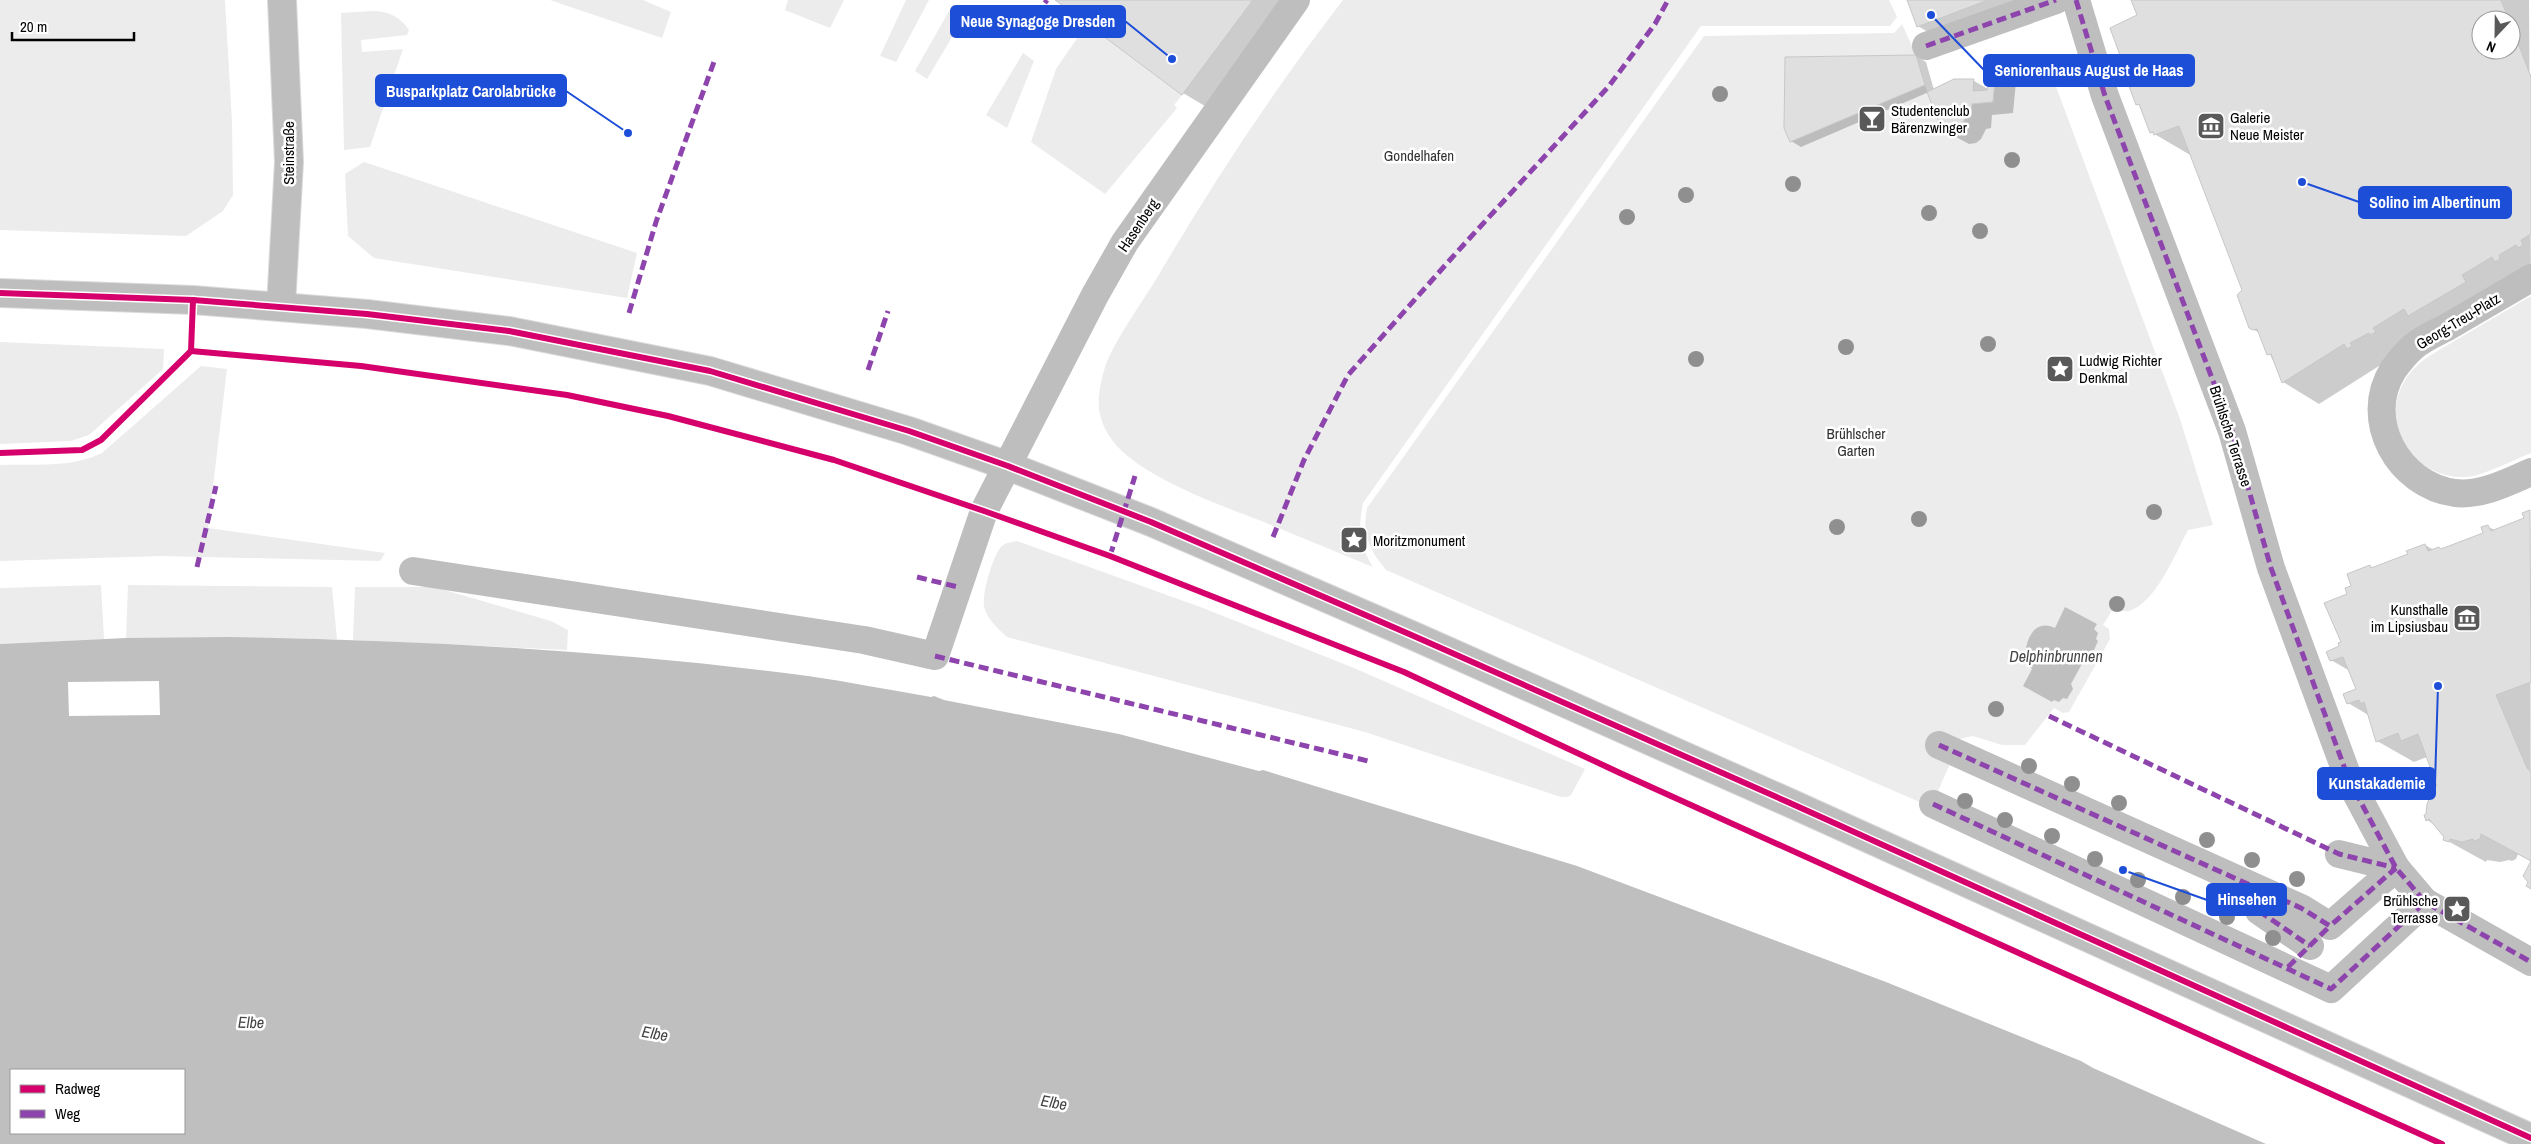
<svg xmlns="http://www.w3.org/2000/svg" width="2531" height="1144" viewBox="0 0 2531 1144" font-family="'Archivo Narrow',sans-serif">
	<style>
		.green { fill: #ececec }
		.water { fill: #bfbfbf; fill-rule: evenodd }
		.pier { fill: #fff }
		.shadow { fill: #0003; fill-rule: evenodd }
		.building { fill: #dfdfdf; stroke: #c7c7c7 }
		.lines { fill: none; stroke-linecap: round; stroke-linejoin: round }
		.major-casing { stroke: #dbdbdb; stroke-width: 30 }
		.minor { stroke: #bebebe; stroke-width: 28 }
		.major { stroke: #bebebe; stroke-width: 28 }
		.quiet { stroke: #8e44ad; stroke-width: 5; stroke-dasharray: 10 5; stroke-linecap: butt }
		.cycleway-casing { stroke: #fff; stroke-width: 9 }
		.cycleway { stroke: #d6006c; stroke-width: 6 }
		.tree { fill: #8f8f8f }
		.labels { text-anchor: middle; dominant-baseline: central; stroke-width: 5; stroke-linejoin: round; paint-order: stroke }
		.poi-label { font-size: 15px; fill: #000; stroke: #fff; text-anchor: start }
		.street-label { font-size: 15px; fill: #000; stroke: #fff }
		.park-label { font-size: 15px; fill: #333; stroke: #fff }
		.water-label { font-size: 16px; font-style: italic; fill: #444; stroke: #fff }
		.leader { fill: none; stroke: #1d4ed8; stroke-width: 2 }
		.callout-dot { fill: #1d4ed8; stroke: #fff; stroke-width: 2 }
		.callout { fill: #1d4ed8; stroke: #1d4ed8; stroke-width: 2 }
		.callout-label { font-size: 16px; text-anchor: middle; font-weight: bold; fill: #fff }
	</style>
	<rect width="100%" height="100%" fill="#fff"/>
	<g class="green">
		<path d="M0 0H225L232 122 233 195 223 211 186 236 0 230Z"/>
		<path d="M550 0H643L671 12 662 38Z"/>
		<path d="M788 0H844L830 28 785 10Z"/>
		<path d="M906 0H929L896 62 880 56Z"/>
		<path d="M1343 0H1889L1897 17 1890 26H1701L1363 503C1358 531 1358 542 1373 567 1337 552 1300 537 1264 522 1222 506 1138 476 1112 440 1094 415 1097 395 1105 367 1114 341 1143 301 1158 276 1214 181 1275 88 1343 0Z"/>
		<path d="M953 4 967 12 927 79 915 71Z"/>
		<path d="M374 11C390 12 400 17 409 30L407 35 361 40 362 52 403 49 370 147 344 150 341 13Z"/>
		<path d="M1087 24 1182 95 1174 105 1177 108 1105 194 1031 142 1056 69Z"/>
		<path d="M1902 24 1916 55 1785 57 1784 128 1790 142 1925 85 1942 131C1955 136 1960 129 1965 118L1971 117 1972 104 1993 102 1996 60C2020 52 2036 54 2052 76L2180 419 2213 525 2188 530C2175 554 2156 603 2129 611 2124 612 2118 610 2113 609L2103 625 2109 629 2110 639 2069 712 2063 713 2054 708 2025 745H2002L1973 736 1955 740 1953 757 1931 807 1386 570C1369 550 1362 534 1367 508L1704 36 1894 33Z"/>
		<path d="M1023 53 1034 61 1007 128 986 115Z"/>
		<path d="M364 162 637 253 627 298 374 258 348 236 345 174Z"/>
		<path d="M2531 296V453C2516 459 2482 476 2467 477 2411 480 2374 419 2410 373 2422 358 2440 350 2456 340 2481 325 2506 311 2531 296Z"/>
		<path d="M0 342 164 349 163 369 89 435 71 441 0 444Z"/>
		<path d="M201 366 227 369 208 528 385 553 380 561 161 556 0 561V465C33 464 72 468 102 453Z"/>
		<path d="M1017 541 1203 608 1354 668 1585 769 1571 795 1567 797H1561L1365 732 1007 637C998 629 986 618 984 606 982 594 993 554 1002 546 1005 543 1012 542 1017 541Z"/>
		<path d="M101 585 104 639 0 644V588Z"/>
		<path d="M128 585 332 587 337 639 126 638Z"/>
		<path d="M355 587H434L551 621 568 630 567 650 353 640Z"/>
	</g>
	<g class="water">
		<path d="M2065 607 2097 624 2094 629 2098 633 2096 639 2098 641 2094 650 2089 651 2071 684 2073 689 2067 699 2063 698 2059 702 2054 700 2052 702 2023 686 2032 669 2025 661C2024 645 2032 617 2055 628Z"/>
		<path d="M229 637C422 640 616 651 808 676 849 682 890 690 931 697L934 696 944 700 1119 734 1259 771 1263 770 1577 866 1886 982 2081 1061 2093 1068 2266 1144H0V644L126 638ZM11 1070H184V1133H11Z"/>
	</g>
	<path class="pier" d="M159 681 160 715 69 716 68 682Z"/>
	<g class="shadow">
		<path d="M1056 0H1302L1220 115 1183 93Z"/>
		<path d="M1908 0H2036L1938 38 1918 26Z"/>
		<path d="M2132 0H2529L2531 281 2385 369 2379 366 2319 404 2283 382 2260 333 2250 328 2244 291 2192 156 2151 132 2142 106 2137 104 2123 59 2139 16ZM2481 20H2511V50H2481Z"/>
		<path d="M1916 56 1926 62 1934 90 1954 81H1974L1988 89 1996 71 2016 82 2013 113 1992 115 1991 128 1986 129 1981 139 1976 143 1969 144 1943 130 1929 92 1801 147 1791 141Z"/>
		<path d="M2530 511 2531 861 2518 854 2516 859 2512 861 2509 860 2500 862 2487 860 2486 862 2444 839 2446 836 2434 824 2427 820 2438 786 2427 757 2414 762 2377 741 2370 716 2348 703 2357 689 2350 671 2331 660 2341 647 2349 594 2353 586 2370 566 2374 569 2410 555 2425 545 2434 550H2442L2485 534 2488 527 2495 530 2525 518Z"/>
	</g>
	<g class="building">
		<path d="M1055 0H1253L1182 95Z"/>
		<path d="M1907 0H1988L1917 27Z"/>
		<path d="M2131 0H2501L2509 20H2481V50H2511V25L2531 77V234L2521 240 2523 245 2518 248 2516 245 2499 255 2500 259 2495 262 2492 257 2462 275 2466 282 2408 316 2404 309 2373 328 2376 332 2370 335 2369 333 2350 343 2352 346 2347 349 2344 344 2282 383 2271 354 2267 355 2257 329 2253 330 2249 328 2237 295 2242 290 2179 126 2154 135 2153 132 2150 133 2139 104 2136 105 2127 81 2118 59 2121 58 2110 28 2137 15Z"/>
		<path d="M1916 55 1925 85 1790 142 1784 128 1785 57Z"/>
		<path d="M1996 69 1993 102 1972 104 1971 117 1965 118 1961 128 1955 132 1948 133 1942 131 1927 92 1954 79H1974L1973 91 1987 90 1990 70Z"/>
		<path d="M2530 510 2531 682 2496 695 2527 768 2531 772V861L2481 834 2480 839 2474 841 2473 839 2462 842 2450 839 2449 842 2443 840 2444 837 2429 819 2426 821 2424 815 2426 814 2427 804 2432 793 2429 792 2432 787 2435 788 2437 786 2418 734 2401 741 2398 733 2376 742 2364 702 2361 704 2359 700 2347 704 2343 694 2356 689 2343 657 2330 661 2326 652 2339 646 2338 643 2341 642 2324 603 2347 594 2345 588 2351 586 2347 574 2370 565 2371 568 2408 554 2406 551 2425 544 2428 551 2439 547 2441 549 2483 533 2481 527 2488 525 2491 531 2524 518 2522 513Z"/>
		<path d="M2531 861V889L2526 886 2528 882 2523 876Z"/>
	</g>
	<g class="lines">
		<defs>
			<g id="major">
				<path d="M0 293 193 300 367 314 509 331 710 371 909 431 1008 466 1151 522 1416 637 1790 803 2531 1138"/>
				<path d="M281 306 289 162 282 0"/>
			</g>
		</defs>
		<use href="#major" class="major-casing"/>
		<g class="minor">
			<path d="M2076 0 2105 96 2232 431 2271 568 2349 780 2396 868 2425 902 2531 962"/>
			<path d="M1926 46 2056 0"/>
			<path d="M2531 278C2504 294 2476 310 2449 326 2438 332 2423 338 2413 347 2406 353 2398 363 2393 370 2362 420 2398 485 2455 493 2481 496 2508 482 2531 472"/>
			<path d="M413 571 864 640 935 656 984 511 1095 295 1125 242 1296 0"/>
			<path d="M1939 745 2301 908 2330 926 2396 868"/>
			<path d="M1933 804 2331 989 2425 902"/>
			<path d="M2339 854 2396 868"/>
			<path d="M2259 911 2310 946"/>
		</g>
		<use href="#major" class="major"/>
		<g class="quiet">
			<path d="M2076 0 2105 96 2232 431 2271 568 2349 780 2396 868 2425 902 2531 962"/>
			<path d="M1036 15 1047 0"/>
			<path d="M1926 46 2056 0"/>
			<path d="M629 313 656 222 715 59"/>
			<path d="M868 370 888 311"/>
			<path d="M1273 537 1304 460 1348 375 1457 252 1609 86 1655 24 1668 0"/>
			<path d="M1110 556 1135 476"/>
			<path d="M197 567 216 486"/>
			<path d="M917 577 958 587"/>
			<path d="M935 656 1368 761"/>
			<path d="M2049 716 2339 854 2396 868"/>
			<path d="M1939 745 2301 908 2330 926 2396 868"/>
			<path d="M1933 804 2331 989 2425 902"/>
			<path d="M2259 911 2310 946"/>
			<path d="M2288 967 2330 926"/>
		</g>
		<defs>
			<g id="cycleway">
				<path d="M0 293 193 300 367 314 509 331 710 371 909 431 1008 466 1151 522 1416 637 1790 803 2531 1138"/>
				<path d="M191 351 361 366 567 395 668 416 834 460 984 511 1110 556 1404 672 1620 773 2442 1144"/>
				<path d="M0 453 82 450 101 440 191 351 193 300"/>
			</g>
		</defs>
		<use href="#cycleway" class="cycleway-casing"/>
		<use href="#cycleway" class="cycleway"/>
	</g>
	<g class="tree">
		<circle cx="1720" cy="94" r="8"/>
		<circle cx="2012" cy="160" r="8"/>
		<circle cx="1793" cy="184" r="8"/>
		<circle cx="1686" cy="195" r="8"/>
		<circle cx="1929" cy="213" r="8"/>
		<circle cx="1627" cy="217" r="8"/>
		<circle cx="1980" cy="231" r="8"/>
		<circle cx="1988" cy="344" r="8"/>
		<circle cx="1846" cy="347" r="8"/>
		<circle cx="1696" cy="359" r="8"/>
		<circle cx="2154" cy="512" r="8"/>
		<circle cx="1919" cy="519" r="8"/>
		<circle cx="1837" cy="527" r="8"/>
		<circle cx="2117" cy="604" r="8"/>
		<circle cx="1996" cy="709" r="8"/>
		<circle cx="2029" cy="766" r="8"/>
		<circle cx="2072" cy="784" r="8"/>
		<circle cx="1965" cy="801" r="8"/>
		<circle cx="2119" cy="803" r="8"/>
		<circle cx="2005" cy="820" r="8"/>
		<circle cx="2052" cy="836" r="8"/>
		<circle cx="2207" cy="840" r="8"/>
		<circle cx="2095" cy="859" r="8"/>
		<circle cx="2252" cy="860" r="8"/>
		<circle cx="2297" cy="879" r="8"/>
		<circle cx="2138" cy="880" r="8"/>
		<circle cx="2183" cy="897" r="8"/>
		<circle cx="2227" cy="917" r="8"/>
		<circle cx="2273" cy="938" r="8"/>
	</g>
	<defs>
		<symbol id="bar-square" viewBox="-11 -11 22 22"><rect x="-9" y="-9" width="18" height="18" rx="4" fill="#595959" stroke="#fff"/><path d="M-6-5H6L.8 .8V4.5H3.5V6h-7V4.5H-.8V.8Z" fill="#fff"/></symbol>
		<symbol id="museum-square" viewBox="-11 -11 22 22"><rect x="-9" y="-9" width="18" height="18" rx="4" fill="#595959" stroke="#fff"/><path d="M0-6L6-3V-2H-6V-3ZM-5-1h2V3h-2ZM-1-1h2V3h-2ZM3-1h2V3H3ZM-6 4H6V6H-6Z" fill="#fff"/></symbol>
		<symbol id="sight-square" viewBox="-11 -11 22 22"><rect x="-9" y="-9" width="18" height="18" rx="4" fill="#595959" stroke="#fff"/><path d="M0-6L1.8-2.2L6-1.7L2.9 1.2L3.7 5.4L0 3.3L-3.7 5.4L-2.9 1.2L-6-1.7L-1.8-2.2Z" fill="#fff"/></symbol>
	</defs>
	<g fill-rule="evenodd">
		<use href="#bar-square" x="1856" y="103" width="32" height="32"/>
		<use href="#museum-square" x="2195" y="110" width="32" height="32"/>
		<use href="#sight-square" x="2044" y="353" width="32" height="32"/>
		<use href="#sight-square" x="1338" y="524" width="32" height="32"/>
		<use href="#museum-square" x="2451" y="602" width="32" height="32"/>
		<use href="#sight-square" x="2441" y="893" width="32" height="32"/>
	</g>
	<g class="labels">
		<g class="poi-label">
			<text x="1891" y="110">Studentenclub<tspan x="1891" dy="17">Bärenzwinger</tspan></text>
			<text x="2230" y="117">Galerie<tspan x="2230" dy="17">Neue Meister</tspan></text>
			<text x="2079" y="360">Ludwig Richter<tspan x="2079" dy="17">Denkmal</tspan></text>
			<text x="1373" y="540">Moritzmonument</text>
			<text x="2448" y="609" text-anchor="end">Kunsthalle<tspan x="2448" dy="17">im Lipsiusbau</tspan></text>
			<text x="2438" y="900" text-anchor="end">Brühlsche<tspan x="2438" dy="17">Terrasse</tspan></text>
		</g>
		<g class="street-label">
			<text transform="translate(288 153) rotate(-90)">Steinstraße</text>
			<text transform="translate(1138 225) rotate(-56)">Hasenberg</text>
			<text transform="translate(2458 321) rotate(-31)">Georg-Treu-Platz</text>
			<text transform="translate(2231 436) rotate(72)">Brühlsche Terrasse</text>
		</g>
		<g class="park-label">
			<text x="1419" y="155">Gondelhafen</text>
			<text x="1856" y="433">Brühlscher<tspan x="1856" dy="17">Garten</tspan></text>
		</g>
		<g class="water-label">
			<text x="2056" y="656">Delphinbrunnen</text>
			<text transform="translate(251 1022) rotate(1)">Elbe</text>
			<text transform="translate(655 1033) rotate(10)">Elbe</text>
			<text transform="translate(1054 1102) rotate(10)">Elbe</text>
		</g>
	</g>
	<path class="leader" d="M1172 59L1125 21M1931 15L1984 70M628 133L566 91M2302 182L2359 202M2438 686L2435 783M2123 870L2207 900"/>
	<g class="callout-dot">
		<circle cx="1172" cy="59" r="5"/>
		<circle cx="1931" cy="15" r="5"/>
		<circle cx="628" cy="133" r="5"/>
		<circle cx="2302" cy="182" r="5"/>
		<circle cx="2438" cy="686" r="5"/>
		<circle cx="2123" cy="870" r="5"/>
	</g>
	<g class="callout">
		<rect x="951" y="6" width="174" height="31" rx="5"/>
		<rect x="1984" y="55" width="210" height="31" rx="5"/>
		<rect x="376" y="75" width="190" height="31" rx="5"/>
		<rect x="2359" y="187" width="152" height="31" rx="5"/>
		<rect x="2318" y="768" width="117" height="31" rx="5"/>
		<rect x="2207" y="884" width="79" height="31" rx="5"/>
	</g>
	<g class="callout-label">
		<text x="1038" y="27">Neue Synagoge Dresden</text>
		<text x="2089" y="76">Seniorenhaus August de Haas</text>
		<text x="471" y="97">Busparkplatz Carolabrücke</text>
		<text x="2435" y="208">Solino im Albertinum</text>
		<text x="2377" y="789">Kunstakademie</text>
		<text x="2247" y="905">Hinsehen</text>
	</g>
	<rect x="10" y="1069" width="175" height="65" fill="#ffffff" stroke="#999999"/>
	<rect x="20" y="1085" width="25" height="8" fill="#d6006c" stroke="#999999"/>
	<text x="55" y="1094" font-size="15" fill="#000000">Radweg</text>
	<rect x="20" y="1110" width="25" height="8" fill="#8e44ad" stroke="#999999"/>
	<text x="55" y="1119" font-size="15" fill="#000000">Weg</text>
	<g transform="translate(2496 35) rotate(202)"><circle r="24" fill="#ffffff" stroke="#999999"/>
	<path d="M0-4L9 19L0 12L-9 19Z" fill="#595959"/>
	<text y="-8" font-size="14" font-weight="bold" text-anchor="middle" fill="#000000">N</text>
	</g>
	<path d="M12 32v8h122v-8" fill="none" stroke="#000000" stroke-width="2.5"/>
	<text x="20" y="32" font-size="15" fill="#000000" stroke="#ffffff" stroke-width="4" paint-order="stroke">20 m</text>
</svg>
